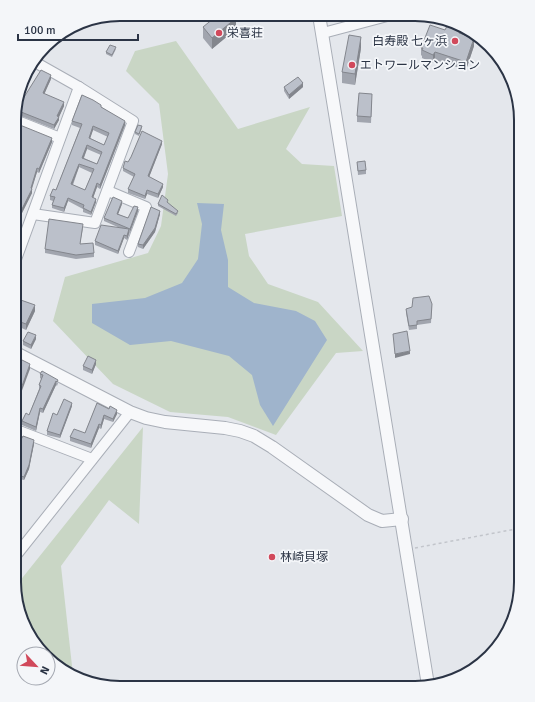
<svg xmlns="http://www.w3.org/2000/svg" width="535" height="702" viewBox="0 0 535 702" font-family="Signika,'Noto Sans JP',sans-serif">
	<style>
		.green { fill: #c9d6c5 }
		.water { fill: #9fb4cc }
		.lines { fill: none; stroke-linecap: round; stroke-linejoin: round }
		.minor-casing { stroke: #a9aeb7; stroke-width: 12 }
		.tertiary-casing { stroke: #a9aeb7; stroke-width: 14 }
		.path { stroke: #c2c5cb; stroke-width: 1.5; stroke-dasharray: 3 3; stroke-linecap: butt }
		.minor { stroke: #f7f8fa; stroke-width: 10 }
		.tertiary { stroke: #f7f8fa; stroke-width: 12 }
		.wall { fill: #a1a5ae; fill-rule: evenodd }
		.shaded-wall { fill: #83868d }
		.building { fill: #bbc0ca; stroke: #83868d; fill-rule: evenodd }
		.poi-dot { fill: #d1495b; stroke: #f4f6f9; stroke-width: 1.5 }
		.labels { text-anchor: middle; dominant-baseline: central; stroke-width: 3.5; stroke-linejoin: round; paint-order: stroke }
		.poi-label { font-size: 12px; fill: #2b3445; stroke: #f4f6f9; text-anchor: start }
		.rim { fill: none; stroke: #2b3445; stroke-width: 2 }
	</style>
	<rect width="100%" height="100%" fill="#e4e7ec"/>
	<g class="green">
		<path d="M176 41 238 129 310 107 286 149 302 164 334 166 342 216 245 234 249 256 268 284 318 302 363 351 336 353 276 435 228 417 170 412 113 384 53 321 65 277 148 253 161 226 168 174 159 104 126 71 135 51Z"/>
		<path d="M143 427 139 524 109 500 61 566 73 675 61 670 48 654 25 629 15 587Z"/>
	</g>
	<path class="water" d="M197 203 224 204 221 230 228 260V287L254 303 296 311 315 321 327 340 273 426 260 405 252 375 229 356 171 341 130 345 92 323V304L145 298 182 283 198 259 202 224Z"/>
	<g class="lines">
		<defs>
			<g id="minor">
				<path d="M323 33 391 15"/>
				<path d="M15 120 60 138"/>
				<path d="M108 191 146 207 129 252"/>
				<path d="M33 214 95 223 133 121 79 87 33 61"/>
				<path d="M15 262 79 87"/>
				<path d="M14 429 92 459"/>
				<path d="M14 444 19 431"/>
				<path d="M14 558 130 412"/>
			</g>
			<g id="tertiary">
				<path d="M319 15 428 685"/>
				<path d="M14 352 130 412 146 418 165 422 225 428 240 431 254 436 272 447 368 515 382 521 402 519"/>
			</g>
		</defs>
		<use href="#minor" class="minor-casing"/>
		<use href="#tertiary" class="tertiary-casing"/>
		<path class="path" d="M415 548 521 528"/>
		<use href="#minor" class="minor"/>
		<use href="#tertiary" class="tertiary"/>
	</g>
	<g class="wall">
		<path d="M188 14H200L195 21Z"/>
		<path d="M203 27 236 29 212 49 203 38Z"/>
		<path d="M445 30 460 33 474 46 466 70 435 60 433 63 422 58V56L421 55V48Z"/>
		<path d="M361 48 355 85 342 83V72Z"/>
		<path d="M116 49 112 57 106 54V52Z"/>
		<path d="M51 79 44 94 64 106 59 117V120L54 129 16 114V110Z"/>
		<path d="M284 87H303L289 99 284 91Z"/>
		<path d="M372 100 371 123 357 122V116Z"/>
		<path d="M101 107 125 125 100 189 97 187 93 198 96 202 91 215 83 212V209L68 201 64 212 52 208V205L53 201 50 200V196L56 190 80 128 72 125V121ZM93 130 108 137 104 145 90 138ZM87 149 101 155 97 164 84 158ZM79 167 92 173 85 190 73 185Z"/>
		<path d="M15 123 52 142 39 173 37 172 32 189V193L18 221 15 220Z"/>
		<path d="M142 128 139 136 135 134V132Z"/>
		<path d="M162 144 149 177 163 187 158 198 147 194 145 199 128 193V189L134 177 123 171V168L128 162Z"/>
		<path d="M357 162 366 170V174L358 175Z"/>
		<path d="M168 202 167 203 178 213 176 216 158 206V204Z"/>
		<path d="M122 204 118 214 128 218 138 211 127 240 124 238 118 254 95 245V241L120 228 104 221V218Z"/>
		<path d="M160 214 155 232 143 249 138 247V244Z"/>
		<path d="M83 228 80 244 94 253V257L76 259 45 253V249Z"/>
		<path d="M15 298 35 311 26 330 15 325Z"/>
		<path d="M432 304 431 323 417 325V329L409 330 406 313V309Z"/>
		<path d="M36 339 31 349 23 345V341Z"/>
		<path d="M96 364 92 374 83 370V366Z"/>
		<path d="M42 371 58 383 57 386 56 385 43 413 40 412 36 431 22 425V421L29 415 39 389V385L41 379 40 378V374Z"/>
		<path d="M97 403 117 414 113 422 104 419 101 429 99 428 91 448 70 441V437L85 433Z"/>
		<path d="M72 406 60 438 47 435V431L57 415Z"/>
		<path d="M34 444 29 469 24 480 14 478V474L16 470 15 468V465L17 460 14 459V446Z"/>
	</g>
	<g class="shaded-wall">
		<path d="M195 14H200L195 21Z"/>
		<path d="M236 18V29L212 49V38Z"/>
		<path d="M361 37V48L355 85V74Z"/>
		<path d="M474 38V46L466 70V62Z"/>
		<path d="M435 52V60L433 63V55Z"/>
		<path d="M28 67V69L15 106Z"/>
		<path d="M51 75V79L43 97V93Z"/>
		<path d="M303 83V87L289 99V95Z"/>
		<path d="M64 102V106L59 117V120L54 129V125L57 116Z"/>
		<path d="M125 121V125L100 189V185Z"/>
		<path d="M93 126V130L89 142V138Z"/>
		<path d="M52 138V142L39 173V169Z"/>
		<path d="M162 141V144L148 180V176Z"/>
		<path d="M87 145V149L82 162V158Z"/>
		<path d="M79 164V167L71 188V184Z"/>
		<path d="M37 168V172L31 191 32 189V193L18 221V217L31 188Z"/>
		<path d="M97 183V187L92 201V197Z"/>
		<path d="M163 184V187L158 198V194Z"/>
		<path d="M147 190V194L145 199V196Z"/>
		<path d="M68 198V201L64 212V208Z"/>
		<path d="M96 199V202L91 215V212Z"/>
		<path d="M122 201V204L117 217V214Z"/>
		<path d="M138 207V211L130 232V229Z"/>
		<path d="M160 211V214L155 232 143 249V245Z"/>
		<path d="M129 229V233L127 240V236Z"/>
		<path d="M124 235V238L118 254V251Z"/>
		<path d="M35 305V311L26 330V324Z"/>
		<path d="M36 335V339L31 349V345Z"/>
		<path d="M410 351V354L395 358V354Z"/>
		<path d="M96 360V364L92 374V370Z"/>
		<path d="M30 364V369L14 412V408Z"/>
		<path d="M56 381V385L43 413V409Z"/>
		<path d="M72 403V406L60 438V435Z"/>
		<path d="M40 408V412L36 431V427Z"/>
		<path d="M117 410V414L113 422V419Z"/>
		<path d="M104 415V419L101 429V425Z"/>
		<path d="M99 424V428L91 448V444Z"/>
		<path d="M34 440V444L29 469 24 480V477Z"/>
		<path d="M19 491V495L14 510V506Z"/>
		<path d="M18 529V533L14 545V541Z"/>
	</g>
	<g class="building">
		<path d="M219 14H233L236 18 212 38 203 27Z"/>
		<path d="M448 24 460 29 459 33 474 38 466 62 435 52 433 55 422 50 423 48H421L430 25 445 30Z"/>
		<path d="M349 35 361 37 355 74 342 72Z"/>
		<path d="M110 45 116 47 112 55 106 52Z"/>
		<path d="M41 70 51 75 43 93 64 102 57 116 59 117 54 125 16 110Z"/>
		<path d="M298 77 303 83 289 95 284 87Z"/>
		<path d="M359 93 372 94 371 117 357 116Z"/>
		<path d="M82 95 93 100 101 105V107L125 121 100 185 97 183 92 197 96 199 91 212 83 208 84 205 68 198 64 208 52 205 55 197 50 196 53 189 56 190 82 124 72 121ZM93 126 109 133 104 145 89 138ZM87 145 102 152 97 164 82 158ZM79 164 94 169 85 190 71 184Z"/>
		<path d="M15 123 52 138 39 169 37 168 31 188 32 189 18 217 15 216V199L16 195H15Z"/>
		<path d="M138 125 142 126 139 134 135 132Z"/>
		<path d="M142 131 162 141 148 176 163 184 158 194 147 190 145 196 128 189 135 174 123 168 125 161 128 162 131 157Z"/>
		<path d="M365 161 366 170 358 171 357 162Z"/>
		<path d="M162 195 168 200 167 202 178 211 176 214 158 204Z"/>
		<path d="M113 197 122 201 117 214 128 218 134 206 138 207 130 229 104 218Z"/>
		<path d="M151 207 160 211 155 228 143 245 138 244Z"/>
		<path d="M49 219 83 224 80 244 93 243 94 253 76 255 45 249Z"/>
		<path d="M101 225 129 229 127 236 124 235 118 251 95 241Z"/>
		<path d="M429 296 432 304 431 319 417 321V325L409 326 406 309 412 307 413 298Z"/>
		<path d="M15 298 35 305 26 324 15 320Z"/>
		<path d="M407 331 410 351 395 354 393 334Z"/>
		<path d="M28 332 36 335 31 345 23 341Z"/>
		<path d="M14 356 30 364 14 408Z"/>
		<path d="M88 356 96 360 92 370 83 366Z"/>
		<path d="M42 371 58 380 57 382 56 381 43 409 40 408 36 427 22 421 26 413 29 415 41 386 39 385 43 375 40 374Z"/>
		<path d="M64 399 72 403 60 435 47 431 53 413 57 415Z"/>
		<path d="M97 403 109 409 110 406 117 410 113 419 104 415 101 425 99 424 91 444 70 437 74 429 85 433Z"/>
		<path d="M23 436 34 440 29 465 24 477 14 474 17 467 15 465 19 457 14 456V446L18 445Z"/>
		<path d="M14 489 19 491 14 506Z"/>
		<path d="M14 528 18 529 14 541Z"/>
	</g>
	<g class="poi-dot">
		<circle cx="219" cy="33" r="4"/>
		<circle cx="455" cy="41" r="4"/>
		<circle cx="352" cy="65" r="4"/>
		<circle cx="272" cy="557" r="4"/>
	</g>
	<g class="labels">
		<g class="poi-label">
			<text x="227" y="33">栄喜荘</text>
			<text x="447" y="41" text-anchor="end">白寿殿 七ヶ浜</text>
			<text x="360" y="65">エトワールマンション</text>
			<text x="280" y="557">林崎貝塚</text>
		</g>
	</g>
	<path d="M0 0H535V702H0ZM120 21H415A99 99 0 0 1 514 120V582A99 99 0 0 1 415 681H120A99 99 0 0 1 21 582V120A99 99 0 0 1 120 21Z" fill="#f4f6f9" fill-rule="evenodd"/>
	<path class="rim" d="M120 21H415A99 99 0 0 1 514 120V582A99 99 0 0 1 415 681H120A99 99 0 0 1 21 582V120A99 99 0 0 1 120 21Z"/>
	<g transform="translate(36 666) rotate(116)"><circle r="19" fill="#f4f6f9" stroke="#a4a8b1"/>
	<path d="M0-3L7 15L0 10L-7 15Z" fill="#d1495b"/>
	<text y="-6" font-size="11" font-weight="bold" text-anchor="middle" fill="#2b3445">N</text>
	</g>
	<path d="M18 34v6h120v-6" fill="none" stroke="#2b3445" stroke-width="2"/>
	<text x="24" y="34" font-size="12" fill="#2b3445" stroke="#f4f6f9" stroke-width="3" paint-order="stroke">100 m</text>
</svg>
